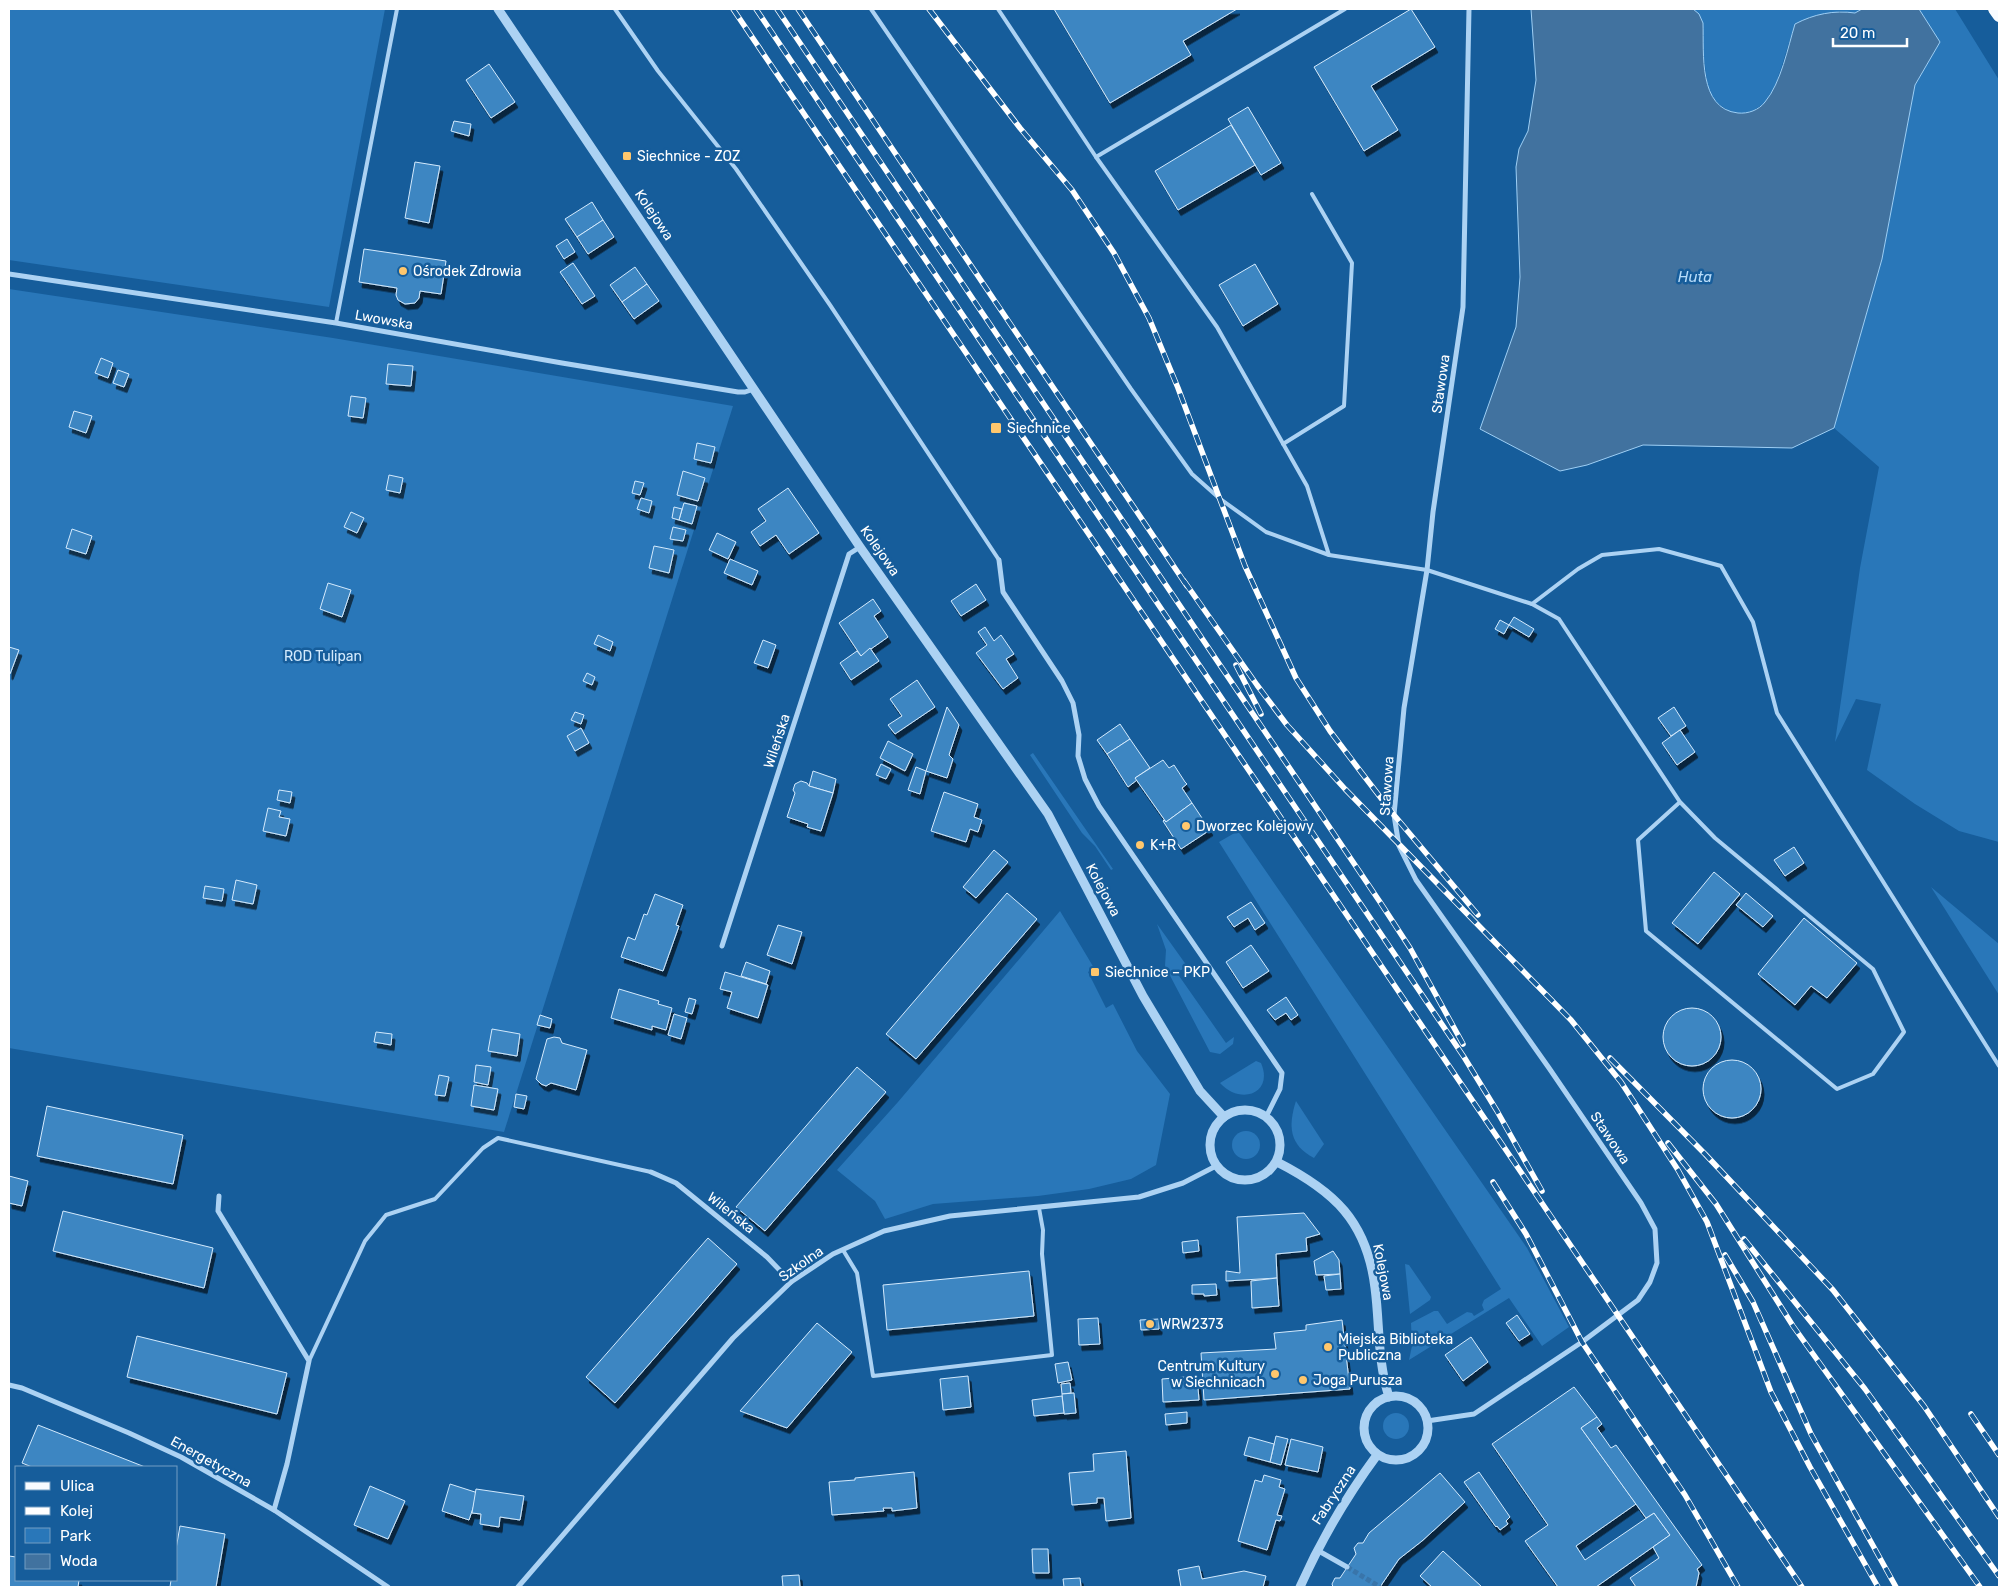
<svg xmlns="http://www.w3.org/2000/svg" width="2008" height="1596" viewBox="0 0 2008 1596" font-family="Rubik,sans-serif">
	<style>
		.green { fill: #2977b9 }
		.water { fill: #41729f; stroke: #9ecff5 }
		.building { fill: #3e86c2; stroke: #d3eafd; filter: url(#shadow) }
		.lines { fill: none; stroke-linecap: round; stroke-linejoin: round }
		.minor-tunnel { stroke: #3975aa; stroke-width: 5; stroke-dasharray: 5 2.5; stroke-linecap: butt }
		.service { stroke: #acd2f3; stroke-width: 4 }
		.minor { stroke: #acd2f3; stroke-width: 5 }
		.tertiary { stroke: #acd2f3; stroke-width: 9 }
		.primary { stroke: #f7fbff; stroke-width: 12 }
		.rail-casing { stroke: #fff; stroke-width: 5.5 }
		.rail { stroke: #165d9b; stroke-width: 4; stroke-dasharray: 11; stroke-linecap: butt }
		.poi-dot { fill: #ffc76d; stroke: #165d9b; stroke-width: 2 }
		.labels { text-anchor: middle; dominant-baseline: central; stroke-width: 5; stroke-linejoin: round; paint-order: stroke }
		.poi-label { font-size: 14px; fill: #fff; stroke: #165d9b; text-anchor: start }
		.street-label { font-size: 14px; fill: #fff; stroke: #165d9b }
		.park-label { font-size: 14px; fill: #d3eafd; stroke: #165d9b }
		.water-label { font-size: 15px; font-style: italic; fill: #b8dcf9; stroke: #165d9b }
	</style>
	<defs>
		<filter id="shadow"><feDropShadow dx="3" dy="5.5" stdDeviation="0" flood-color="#0009"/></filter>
	</defs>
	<rect width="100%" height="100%" fill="#165d9b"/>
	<g class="green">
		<path d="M9 9H385L329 307 9 260Z"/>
		<path d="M1693 9H1862L1855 13 1840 11 1795 24 1776 84 1765 103 1748 114 1730 112 1716 102 1708 91 1699 15Z"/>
		<path d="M1919 9H1955L1999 80V842L1959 831 1915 804 1867 770 1881 704 1856 699 1835 742 1860 568 1879 467 1834 428 1882 259 1915 85 1940 42Z"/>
		<path d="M9 289 333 338 733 406 504 1132 9 1048Z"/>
		<path d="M1033 753 1113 869 1111 870 1095 846 1082 833 1030 755Z"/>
		<path d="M1238 831 1527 1248 1569 1327 1542 1346 1509 1298 1409 1360 1412 1346 1411 1323 1434 1311H1438L1447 1324 1467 1312 1472 1313 1474 1316 1484 1310 1482 1305 1484 1300 1501 1289 1219 842Z"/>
		<path d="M1931 887 1999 944V995Z"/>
		<path d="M1060 911 1094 968 1088 972 1106 1008 1113 1004 1137 1051 1170 1094 1156 1165 1131 1179 1089 1189 1038 1196 933 1204 885 1219 875 1201 837 1170 898 1102Z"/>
		<path d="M1157 924 1187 966 1177 973 1226 1043 1234 1037 1233 1044 1220 1054 1210 1052 1165 966 1166 950Z"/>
		<path d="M1256 1061 1261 1063C1274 1093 1241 1106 1220 1083Z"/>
		<path d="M1296 1101 1324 1144 1314 1158C1289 1145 1288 1126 1296 1101Z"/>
		<circle cx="1246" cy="1145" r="14"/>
		<path d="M1405 1264 1409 1265 1431 1297 1430 1300 1410 1314Z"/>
		<circle cx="1396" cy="1426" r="13"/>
	</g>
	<path class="water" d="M1531 9H1693L1699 14 1703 23C1704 53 1698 109 1738 113 1748 114 1759 110 1765 102 1781 83 1788 47 1795 24 1814 14 1834 10 1855 13L1862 9H1919L1940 42 1915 85 1882 259 1834 428 1792 448 1643 445 1587 465 1560 471 1480 429 1516 327 1520 277 1516 167 1519 149 1528 131 1536 80Z"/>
	<g class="building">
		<path d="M1054 9H1237L1183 41 1191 55 1110 103Z"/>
		<path d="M1411 9 1435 47 1371 86 1398 130 1364 151 1314 67Z"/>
		<path d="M489 64 515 102 491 118 466 80Z"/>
		<path d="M1248 107 1281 163 1261 175 1228 119Z"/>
		<path d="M454 121 471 124 469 136 451 131Z"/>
		<path d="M1231 125 1255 165 1178 210 1155 171Z"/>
		<path d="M415 162 440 166 429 223 405 218Z"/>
		<path d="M592 202 603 220 577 237 565 219Z"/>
		<path d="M603 220 614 237 588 254 577 237Z"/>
		<path d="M567 239 575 252 564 259 556 246Z"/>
		<path d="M364 249 446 261 441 294 420 291 419 298 415 303 405 304 398 300 396 295 397 288 359 282Z"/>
		<path d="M573 263 595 296 582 304 560 272Z"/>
		<path d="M1255 264 1278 304 1243 326 1219 285Z"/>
		<path d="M635 267 647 284 622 302 610 285Z"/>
		<path d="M647 284 659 301 634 319 622 302Z"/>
		<path d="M101 358 113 363 108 378 95 373Z"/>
		<path d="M388 364 413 366 411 386 386 384Z"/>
		<path d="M118 370 129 374 124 387 113 383Z"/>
		<path d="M351 396 366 398 363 418 348 416Z"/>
		<path d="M74 411 92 416 86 433 69 427Z"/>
		<path d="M697 443 715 447 711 463 694 459Z"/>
		<path d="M683 471 705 478 698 501 677 495Z"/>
		<path d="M389 475 403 478 400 493 386 490Z"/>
		<path d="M635 481 644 483 640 495 632 493Z"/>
		<path d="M788 488 819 533 789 554 776 535 760 546 751 532 766 521 758 509Z"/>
		<path d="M641 498 652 501 649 513 637 509Z"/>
		<path d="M684 503 697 506 692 524 679 520Z"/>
		<path d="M674 507 682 509 679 520 672 518Z"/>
		<path d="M351 512 364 518 357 533 344 527Z"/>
		<path d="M673 527 686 530 683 541 670 539Z"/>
		<path d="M72 529 92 536 86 554 66 548Z"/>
		<path d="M717 533 736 542 728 559 709 550Z"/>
		<path d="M654 546 674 550 669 573 649 568Z"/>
		<path d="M730 559 758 571 752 585 724 573Z"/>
		<path d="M328 583 351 590 342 617 320 609Z"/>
		<path d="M976 584 986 600 961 616 951 601Z"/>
		<path d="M873 599 881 611 874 616 888 637 861 656 839 623Z"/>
		<path d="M1514 617 1534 629 1529 637 1509 625Z"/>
		<path d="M1500 620 1509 625 1504 634 1495 629Z"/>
		<path d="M985 627 994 641 1001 635 1014 654 1006 659 1018 678 1003 689 976 653 987 645 978 632Z"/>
		<path d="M598 635 613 642 610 651 594 644Z"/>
		<path d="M763 640 776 645 768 668 754 663Z"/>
		<path d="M9 647 19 650 10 674H9Z"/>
		<path d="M870 648 879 661 851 680 840 663 857 651 861 656Z"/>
		<path d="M587 673 595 677 592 685 583 681Z"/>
		<path d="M917 680 935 707 895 734 888 725 902 716 890 699Z"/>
		<path d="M947 707 959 725 949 755 953 759 947 778 926 771Z"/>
		<path d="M1674 707 1686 726 1671 736 1658 718Z"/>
		<path d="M575 712 584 715 581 724 571 720Z"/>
		<path d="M1120 724 1130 739 1107 754 1097 740Z"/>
		<path d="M581 728 589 743 575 751 567 736Z"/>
		<path d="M1680 730 1695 752 1677 765 1662 743Z"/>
		<path d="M1130 739 1150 768 1135 778 1137 780 1128 787 1107 754Z"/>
		<path d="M888 741 913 754 905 771 880 758Z"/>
		<path d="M1163 760 1169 768 1174 765 1185 782 1187 784 1182 788 1192 803 1166 822 1135 778Z"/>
		<path d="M881 764 891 769 886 779 876 775Z"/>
		<path d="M916 767 926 771 920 794 908 790Z"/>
		<path d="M813 771 836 779 833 793 809 786Z"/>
		<path d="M801 781 807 783 809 786 833 793 821 831 807 827 808 824 787 817 795 793 793 790 795 784Z"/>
		<path d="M279 790 292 792 290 803 277 800Z"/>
		<path d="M944 792 978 804 974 817 982 820 978 832 970 829 966 842 931 831Z"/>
		<path d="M1192 803 1210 830 1181 849 1163 821 1164 820 1166 822Z"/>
		<path d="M268 808 281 811 279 817 290 819 286 836 263 831Z"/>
		<path d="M1794 847 1804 863 1785 876 1774 860Z"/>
		<path d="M994 850 1008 862 976 898 963 887Z"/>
		<path d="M1714 872 1740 894 1698 944 1672 923Z"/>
		<path d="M236 880 257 885 253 904 232 900Z"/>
		<path d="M205 886 224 889 222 901 203 898Z"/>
		<path d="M1007 893 1037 919 916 1059 886 1034Z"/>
		<path d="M1746 893 1773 916 1763 927 1736 905Z"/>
		<path d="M655 894 683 905 676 925 679 926 663 971 621 957 628 937 635 940 644 914 647 915Z"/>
		<path d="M1251 902 1265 923 1255 930 1248 918 1234 927 1227 917Z"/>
		<path d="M1804 918 1857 963 1827 998 1811 986 1795 1005 1758 974Z"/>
		<path d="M778 925 802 932 792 964 767 955Z"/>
		<path d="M1251 945 1269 971 1243 988 1226 962Z"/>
		<path d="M746 962 770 971 766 984 741 976Z"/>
		<path d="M725 972 768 985 758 1018 727 1008 732 992 720 989Z"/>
		<path d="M619 989 659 1001 658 1004 672 1008 666 1030 652 1026V1030L611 1018Z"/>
		<path d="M1286 997 1298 1015 1291 1020 1286 1013 1275 1020 1267 1010Z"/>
		<path d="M689 998 696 1000 692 1014 685 1012Z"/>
		<circle cx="1692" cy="1037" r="29"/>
		<path d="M674 1014 687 1018 681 1039 668 1035Z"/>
		<path d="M540 1015 552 1019 550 1028 537 1025Z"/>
		<path d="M492 1029 520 1034 517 1056 488 1051Z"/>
		<path d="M376 1032 392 1034 391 1045 374 1042Z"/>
		<path d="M554 1037 560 1038 562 1043 587 1050 576 1090 551 1083 546 1086 541 1084 536 1079 547 1039Z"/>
		<circle cx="1732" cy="1089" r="29"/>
		<path d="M476 1065 491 1067 488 1085 474 1082Z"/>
		<path d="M857 1067 886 1092 765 1231 736 1207Z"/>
		<path d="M439 1075 449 1077 445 1096 435 1095Z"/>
		<path d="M474 1085 498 1089 494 1110 471 1106Z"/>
		<path d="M516 1094 527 1096 524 1109 514 1107Z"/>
		<path d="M47 1106 183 1135 173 1184 37 1156Z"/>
		<path d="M9 1176 28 1181 22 1206 9 1203Z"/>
		<path d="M63 1211 213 1248 204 1288 53 1251Z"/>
		<path d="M1304 1213 1320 1234 1306 1238 1307 1251 1276 1254 1277 1278 1226 1281V1271L1240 1273 1237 1217Z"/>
		<path d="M708 1238 737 1264 615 1403 586 1377Z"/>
		<path d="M1198 1240 1199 1251 1183 1253 1182 1242Z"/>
		<path d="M1333 1251 1339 1260 1340 1274 1316 1275 1314 1261Z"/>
		<path d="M1029 1271 1034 1316 887 1330 883 1285Z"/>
		<path d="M1340 1274 1341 1289 1326 1290 1324 1276Z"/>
		<path d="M1277 1278 1279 1306 1252 1308 1251 1281Z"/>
		<path d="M1216 1284 1217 1295 1204 1296V1294H1192V1285Z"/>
		<path d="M1517 1315 1530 1334 1519 1341 1506 1323Z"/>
		<path d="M1098 1318 1100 1344 1079 1345 1078 1319Z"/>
		<path d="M1159 1319V1329L1141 1330 1140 1320Z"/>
		<path d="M1342 1320 1350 1389 1204 1400 1201 1353 1276 1349 1274 1333 1306 1330V1325Z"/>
		<path d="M817 1323 852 1352 787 1428 740 1411Z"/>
		<path d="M137 1336 287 1373 277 1414 127 1377Z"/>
		<path d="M1471 1337 1488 1362 1463 1381 1445 1355Z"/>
		<path d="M1068 1362 1072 1380 1058 1383 1055 1364Z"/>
		<path d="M968 1376 971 1407 943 1410 940 1379Z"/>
		<path d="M1197 1376 1199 1400 1163 1402 1162 1379Z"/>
		<path d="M1070 1383 1071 1393 1062 1394 1061 1384Z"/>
		<path d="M1574 1387 1597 1417 1581 1428 1636 1504 1576 1546 1585 1560 1654 1513 1670 1535 1596 1587H1558L1525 1541 1548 1525 1492 1444Z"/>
		<path d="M1074 1393 1076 1413 1064 1414 1062 1394Z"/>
		<path d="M1062 1396 1064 1413 1034 1416 1032 1400Z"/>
		<path d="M1187 1412V1423L1166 1425 1165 1414Z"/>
		<path d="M1597 1417 1602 1424 1597 1428 1611 1448 1616 1445 1702 1565 1697 1569 1699 1573 1696 1587H1636L1630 1578 1659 1558 1653 1547 1670 1535 1654 1513 1646 1518 1581 1428Z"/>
		<path d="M38 1425 145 1467H32L22 1463Z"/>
		<path d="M1276 1436 1288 1439 1281 1465 1270 1462Z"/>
		<path d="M1249 1437 1274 1444 1270 1462 1244 1455Z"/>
		<path d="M1291 1439 1323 1447 1318 1472 1285 1465Z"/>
		<path d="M1126 1451 1131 1518 1106 1521 1104 1498H1097V1503L1072 1505 1069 1473 1094 1471 1093 1454Z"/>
		<path d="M914 1472 917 1508 892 1511V1508H883L884 1511 832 1515 829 1482 855 1480V1478Z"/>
		<path d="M1479 1472 1510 1517 1506 1521 1508 1524 1500 1530 1497 1526 1496 1527 1464 1482Z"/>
		<path d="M1440 1473 1465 1502 1422 1541 1399 1559 1380 1587H1333L1332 1584 1335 1578H1340L1356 1554 1354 1548 1358 1543H1363L1369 1533Z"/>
		<path d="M1264 1475 1281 1480 1279 1487 1285 1489 1277 1515 1282 1516 1280 1521 1276 1520 1267 1550 1238 1541 1255 1480 1262 1482Z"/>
		<path d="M450 1484 478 1493 469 1520 442 1511Z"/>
		<path d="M370 1486 405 1501 388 1539 354 1525Z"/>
		<path d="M476 1489 524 1496 520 1520 500 1517 499 1527 480 1524 481 1514 472 1513Z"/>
		<path d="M180 1526 225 1534 216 1587H170L171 1580H176V1549Z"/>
		<path d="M1032 1549H1048L1049 1573H1033Z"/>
		<path d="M1443 1551 1482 1587H1432L1420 1576Z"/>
		<path d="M9 1556 16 1557V1580H79L78 1587H9Z"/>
		<path d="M1199 1566 1202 1579 1244 1571 1266 1576 1263 1587H1181L1178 1570Z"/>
		<path d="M799 1575 800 1587H783L782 1576Z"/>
		<path d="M1080 1578 1081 1587H1064L1063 1579Z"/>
	</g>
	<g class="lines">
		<path class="minor-tunnel" d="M1347 1567 1380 1587"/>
		<g class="service">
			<path d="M615 9 658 71 736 169 830 305 999 560"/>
			<path d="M871 9 1131 389 1192 474 1219 498 1266 532 1329 555 1427 570 1532 604 1559 619 1680 802 1715 838 1873 969 1904 1032 1873 1074 1837 1089 1646 931 1638 840 1680 802"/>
			<path d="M998 9 1096 157 1217 327 1307 486 1329 555"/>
			<path d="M1096 157 1345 9"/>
			<path d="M336 323 397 9"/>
			<path d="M1283 444 1344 406 1352 263 1312 194"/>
			<path d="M1532 604 1578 569 1602 555 1659 549 1721 566 1753 622 1777 713 1999 1066"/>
			<path d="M843 1250 857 1273 873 1376 1052 1355 1042 1254 1043 1230 1039 1208"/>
			<path d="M309 1361 365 1241 386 1215 435 1199 483 1148 498 1138 651 1172"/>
		</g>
		<g class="minor">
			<path d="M9 274 336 323 562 363 738 392H745L754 389"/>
			<path d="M999 560 1003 592 1062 681 1073 703 1079 735 1078 756 1085 779 1099 806 1282 1073 1280 1089 1266 1117"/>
			<path d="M722 946 849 554 860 547"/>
			<path d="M651 1172 676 1183 767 1257 791 1282"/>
			<path d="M219 1196 218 1211 309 1361 287 1464 274 1510"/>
			<path d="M9 1385 22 1388 129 1433 181 1457 274 1510 388 1587"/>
			<path d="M1427 1421 1474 1414 1582 1342 1638 1300 1650 1282 1657 1263 1655 1229 1641 1203 1549 1068 1416 880 1399 846 1394 815 1404 708 1427 570 1433 512 1463 307 1469 9"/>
			<path d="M1317 1550 1347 1567"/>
			<path d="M518 1587 733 1338 791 1282 833 1254 884 1231 950 1216 1139 1197 1183 1183 1216 1166"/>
		</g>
		<g class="tertiary">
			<path d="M498 9 860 547 1048 814 1143 996 1200 1091 1224 1117"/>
			<circle cx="1245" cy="1145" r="35"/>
			<path d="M1277 1162C1334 1191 1367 1221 1375 1288 1380 1326 1377 1359 1389 1397"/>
			<circle cx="1396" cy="1428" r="32"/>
			<path d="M1300 1587C1321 1540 1346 1497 1377 1455"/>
		</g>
		<path class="primary" d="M1994 9 1999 16"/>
		<defs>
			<g id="rail">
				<path d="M733 9 1802 1587"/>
				<path d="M756 9 1464 1057 1497 1111 1542 1191"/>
				<path d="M777 9 1380 902 1410 948 1463 1044"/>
				<path d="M798 9 1187 586"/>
				<path d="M929 9 1020 128 1072 190 1114 253 1149 318 1178 388 1245 566 1296 678 1330 731 1361 772 1394 815 1478 915"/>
				<path d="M1184 581 1257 685 1287 725 1345 789 1571 1020 1621 1082 1678 1170 1707 1222 1771 1392 1810 1467 1878 1587"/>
				<path d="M1236 665 1261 714"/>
				<path d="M1610 1058 1705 1154 1833 1290 1924 1406 1999 1517"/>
				<path d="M1668 1143 1716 1204 1793 1326 1980 1587"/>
				<path d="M1493 1182 1526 1234 1582 1342 1685 1495 1738 1587"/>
				<path d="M1744 1239 1865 1389 1999 1576"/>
				<path d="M1725 1255 1753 1302 1811 1434 1896 1587"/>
				<path d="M1971 1414 1999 1455"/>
			</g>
		</defs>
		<use href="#rail" class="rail-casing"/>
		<use href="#rail" class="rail"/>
	</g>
	<g class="poi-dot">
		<rect x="622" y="151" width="10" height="10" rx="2.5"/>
		<circle cx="403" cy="271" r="5"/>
		<rect x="990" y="422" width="12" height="12" rx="2.5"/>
		<circle cx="1186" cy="826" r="5"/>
		<circle cx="1140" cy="845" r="5"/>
		<rect x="1090" y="967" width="10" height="10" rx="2.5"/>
		<circle cx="1150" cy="1324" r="5"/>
		<circle cx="1328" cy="1347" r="5"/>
		<circle cx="1275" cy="1374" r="5"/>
		<circle cx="1303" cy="1380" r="5"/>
	</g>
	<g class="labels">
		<g class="poi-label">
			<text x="637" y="156">Siechnice - ZOZ</text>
			<text x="413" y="271">Ośrodek Zdrowia</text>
			<text x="1007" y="428">Siechnice</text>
			<text x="1196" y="826">Dworzec Kolejowy</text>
			<text x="1150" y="845">K+R</text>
			<text x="1105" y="972">Siechnice – PKP</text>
			<text x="1160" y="1324">WRW2373</text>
			<text x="1338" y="1339">Miejska Biblioteka<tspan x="1338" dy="16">Publiczna</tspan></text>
			<text x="1265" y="1366" text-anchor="end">Centrum Kultury<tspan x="1265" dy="16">w Siechnicach</tspan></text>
			<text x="1313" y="1380">Joga Purusza</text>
		</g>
		<g class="street-label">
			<text transform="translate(654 215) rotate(56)">Kolejowa</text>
			<text transform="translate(384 320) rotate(10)">Lwowska</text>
			<text transform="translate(1441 384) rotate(-82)">Stawowa</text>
			<text transform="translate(880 551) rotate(55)">Kolejowa</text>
			<text transform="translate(777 741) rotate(-72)">Wileńska</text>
			<text transform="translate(1387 786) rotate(-86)">Stawowa</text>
			<text transform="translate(1103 890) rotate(62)">Kolejowa</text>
			<text transform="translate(1610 1138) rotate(56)">Stawowa</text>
			<text transform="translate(731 1213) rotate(39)">Wileńska</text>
			<text transform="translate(801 1264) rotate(-35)">Szkolna</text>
			<text transform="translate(1383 1272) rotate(79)">Kolejowa</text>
			<text transform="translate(211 1462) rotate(29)">Energetyczna</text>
			<text transform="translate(1334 1495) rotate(-57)">Fabryczna</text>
		</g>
		<g class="park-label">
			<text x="323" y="656">ROD Tulipan</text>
		</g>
		<g class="water-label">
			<text x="1695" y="277">Huta</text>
		</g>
	</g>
	<rect width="2008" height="1596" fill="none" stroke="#ffffff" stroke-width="20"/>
	<rect x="15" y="1466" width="162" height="115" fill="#165d9b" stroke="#739ec3"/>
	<rect x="25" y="1482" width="25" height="8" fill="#f7fbff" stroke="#739ec3"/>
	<text x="60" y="1491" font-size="15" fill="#ffffff">Ulica</text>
	<rect x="25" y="1507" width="25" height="8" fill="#ffffff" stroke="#739ec3"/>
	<text x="60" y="1516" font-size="15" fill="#ffffff">Kolej</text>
	<rect x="25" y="1528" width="25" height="15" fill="#2977b9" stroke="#739ec3"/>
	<text x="60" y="1541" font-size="15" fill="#ffffff">Park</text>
	<rect x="25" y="1554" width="25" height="15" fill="#41729f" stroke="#739ec3"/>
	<text x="60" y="1566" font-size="15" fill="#ffffff">Woda</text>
	<path d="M1833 38v8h74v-8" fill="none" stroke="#ffffff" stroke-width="2.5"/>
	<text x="1840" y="38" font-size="15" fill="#ffffff" stroke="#165d9b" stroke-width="4" paint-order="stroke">20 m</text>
</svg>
